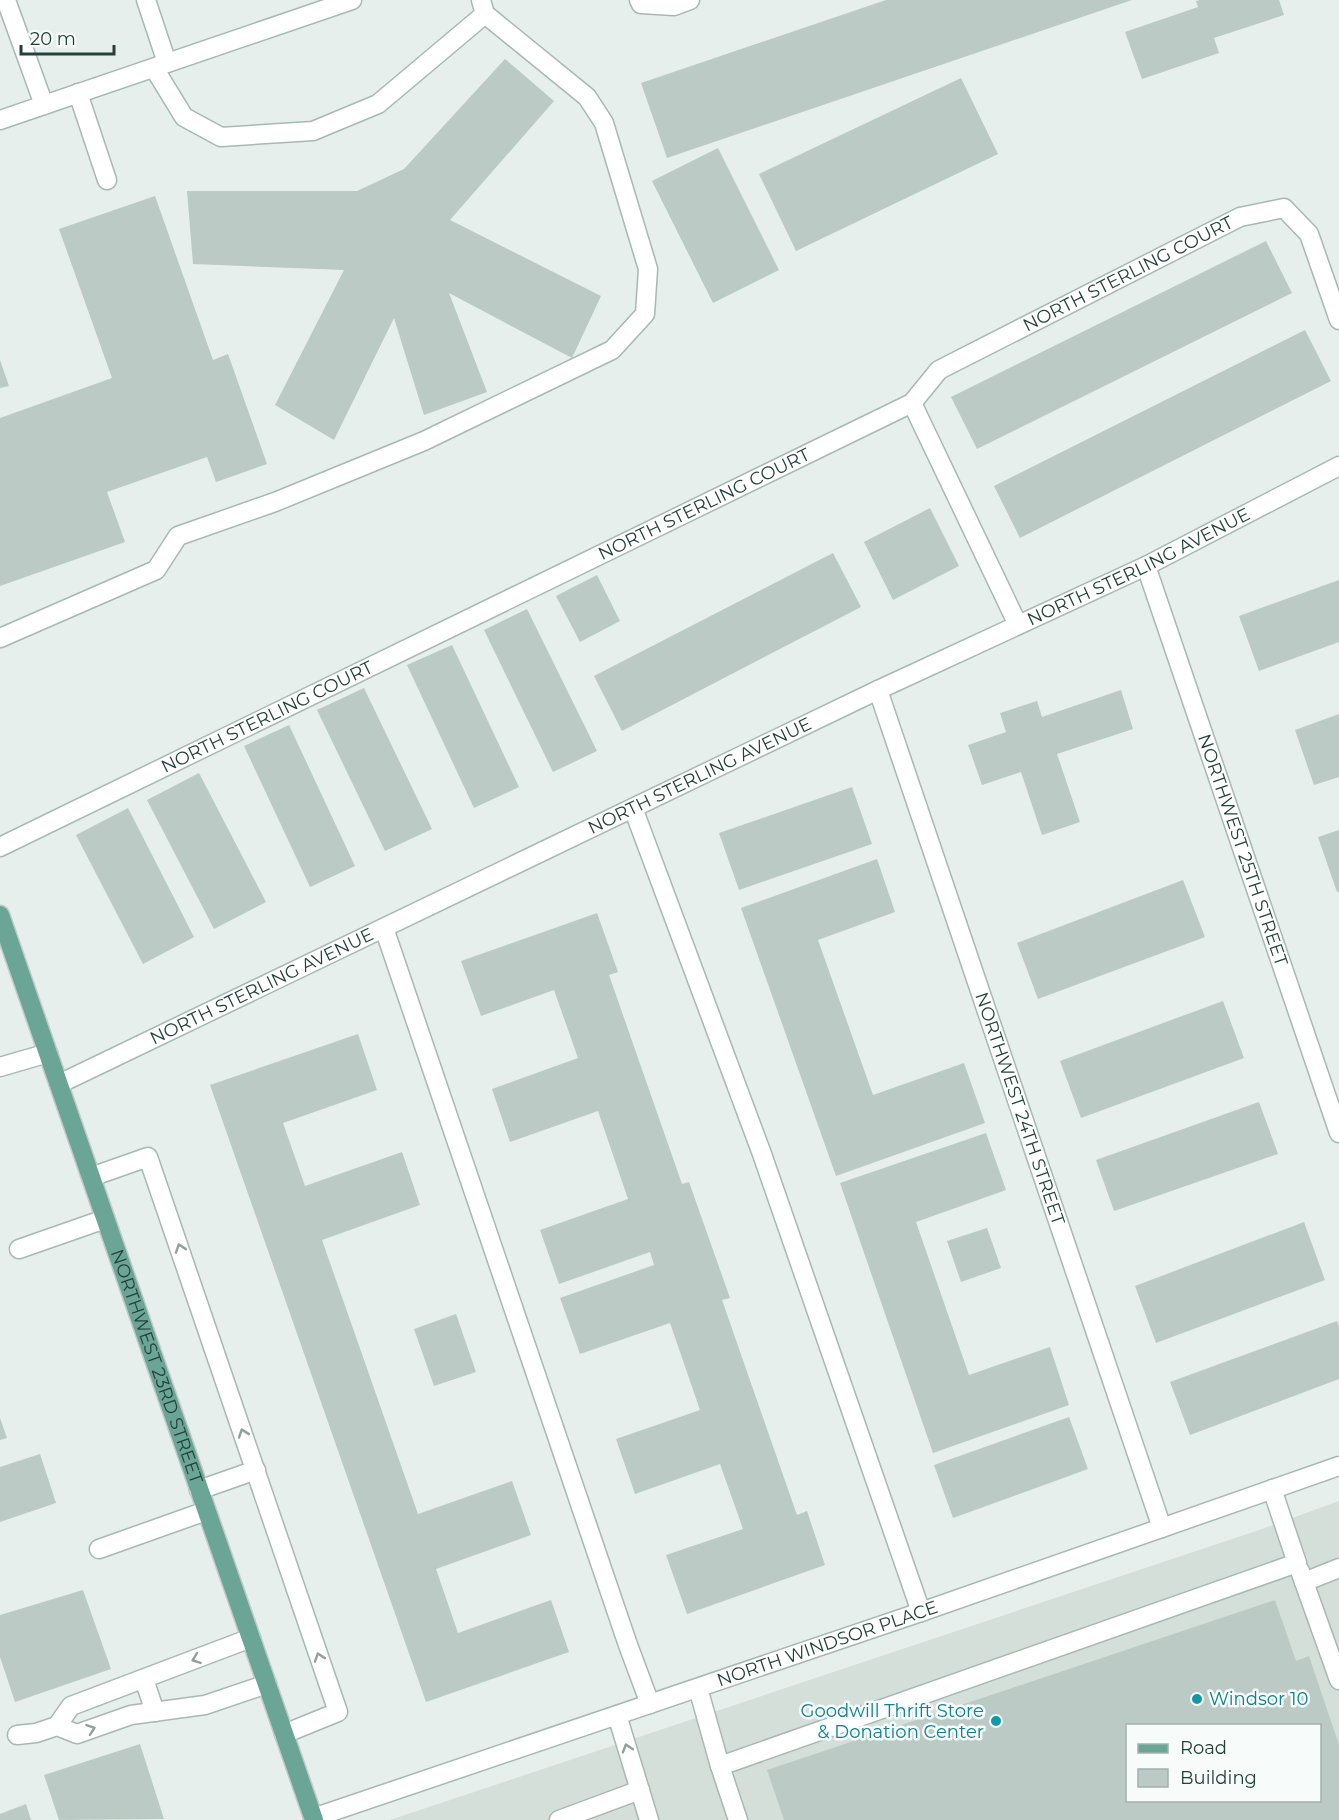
<svg xmlns="http://www.w3.org/2000/svg" width="1339" height="1820" viewBox="0 0 1339 1820" font-family="Montserrat,sans-serif">
	<style>
		.built { fill: #d4dfda; fill-rule: evenodd }
		.building { fill: #bbcac4; fill-rule: evenodd }
		.lines { fill: none; stroke-linecap: round; stroke-linejoin: round }
		.minor-casing { stroke: #a8b8b2; stroke-width: 21 }
		.major-casing { stroke: #c2cac8; stroke-width: 21 }
		.minor { stroke: #fff; stroke-width: 18 }
		.major { stroke: #6aa596; stroke-width: 18 }
		.oneway { stroke: #92a09c }
		.culture-dot { fill: #0f9aa8; stroke: #f7fbf9; stroke-width: 2 }
		.labels { text-anchor: middle; dominant-baseline: central; stroke-width: 5; stroke-linejoin: round; paint-order: stroke }
		.street-label { font-size: 18px; fill: #24423a; stroke: #f7fbf9 }
		.culture-label { font-size: 18px; fill: #0d838f; stroke: #f7fbf9; text-anchor: start }
	</style>
	<rect width="100%" height="100%" fill="#e6efeb"/>
	<path class="built" d="M1339 1501V1820H390L1262 1529ZM1128 1726H1320V1800H1128Z"/>
	<g class="building">
		<path d="M886 0H1132L667 158 641 83Z"/>
		<path d="M1200 0H1279L1284 15 1214 38 1219 53 1142 79 1125 32 1198 7 1196 1Z"/>
		<path d="M505 59 554 101 450 220 601 296 572 358 449 293 487 392 424 415 394 318 334 440 275 405 344 270 193 264 187 191H357L404 169Z"/>
		<path d="M961 78 998 154 796 251 759 174Z"/>
		<path d="M718 148 779 270 713 303 652 181Z"/>
		<path d="M155 196 213 360 228 354 267 464 216 482 207 457 107 492 125 542 0 586V418L112 378 59 229Z"/>
		<path d="M1266 241 1292 293 977 449 951 397Z"/>
		<path d="M1305 330 1331 381 1020 538 994 486Z"/>
		<path d="M0 360 9 386 0 388Z"/>
		<path d="M930 508 959 566 893 600 864 542Z"/>
		<path d="M833 553 861 607 622 731 594 676Z"/>
		<path d="M597 575 620 621 580 642 556 596Z"/>
		<path d="M1339 580V642L1259 671 1239 616Z"/>
		<path d="M527 609 597 751 553 772 484 630Z"/>
		<path d="M452 645 519 787 474 808 407 665Z"/>
		<path d="M364 688 432 829 385 851 317 710Z"/>
		<path d="M1121 690 1133 729 1057 754 1080 822 1042 835 1021 772 982 785 968 745 1006 732 1000 713 1037 701 1042 717Z"/>
		<path d="M1339 714V777L1314 785 1295 730Z"/>
		<path d="M289 725 355 866 310 887 244 746Z"/>
		<path d="M199 773 266 902 214 929 147 800Z"/>
		<path d="M852 787 872 844 739 890 719 833Z"/>
		<path d="M128 808 194 937 143 964 76 835Z"/>
		<path d="M1339 830V892H1337L1318 837Z"/>
		<path d="M877 859 895 912 818 940 873 1095 964 1063 985 1123 836 1176 741 908Z"/>
		<path d="M1183 880 1205 937 1038 999 1017 943Z"/>
		<path d="M597 913 618 972 609 975 682 1184 689 1182 730 1298 722 1300 797 1515 807 1511 825 1565 687 1614 666 1555 743 1529 720 1464 635 1494 616 1439 700 1410 670 1323 580 1354 560 1298 654 1265 650 1252 559 1284 540 1230 628 1199 598 1111 510 1142 492 1089 578 1058 554 990 481 1016 461 961Z"/>
		<path d="M1223 1001 1244 1058 1081 1118 1060 1061Z"/>
		<path d="M358 1034 377 1090 283 1123 305 1186 402 1152 420 1205 322 1240 418 1514 512 1481 531 1535 436 1569 458 1633 551 1600 569 1652 426 1702 210 1085Z"/>
		<path d="M1259 1102 1278 1154 1114 1211 1096 1160Z"/>
		<path d="M986 1133 1006 1190 916 1222 969 1375 1050 1347 1069 1405 933 1453 840 1183Z"/>
		<path d="M1304 1222 1325 1280 1156 1343 1135 1286Z"/>
		<path d="M987 1228 1001 1268 961 1282 947 1241Z"/>
		<path d="M456 1314 476 1372 434 1386 414 1329Z"/>
		<path d="M1337 1321 1339 1327V1379L1190 1435 1170 1382Z"/>
		<path d="M1069 1417 1088 1469 953 1518 934 1465Z"/>
		<path d="M0 1418 7 1438 0 1440Z"/>
		<path d="M40 1454 56 1503 0 1522V1467Z"/>
		<path d="M83 1590 111 1669 15 1702 0 1657V1615Z"/>
		<path d="M1275 1600 1296 1661 1309 1656 1339 1745V1820H784L767 1770ZM1128 1726H1320V1800H1128Z"/>
		<path d="M140 1744 164 1819 59 1820 44 1775Z"/>
		<path d="M26 1804 31 1820H0V1814Z"/>
	</g>
	<g class="lines">
		<defs>
			<g id="minor">
				<path d="M6 0 44 105"/>
				<path d="M146 0 167 63"/>
				<path d="M639 0 641 4 674 6 690 0"/>
				<path d="M154 68 184 117 221 137 313 131 378 104 485 14"/>
				<path d="M78 93 107 180"/>
				<path d="M0 120 352 0"/>
				<path d="M912 403 1018 625"/>
				<path id="s1" d="M1146 566 1339 1133"/>
				<path d="M0 638 156 570 178 536 275 502 424 441 612 350 645 314 648 269 604 123 587 97 485 14 481 0"/>
				<path id="s2" d="M878 690 1162 1528"/>
				<path d="M633 808 762 1154 921 1612"/>
				<path id="s3" d="M0 847 912 403 939 370 1240 217 1284 208 1309 234 1339 320"/>
				<path d="M384 928 628 1645 650 1704"/>
				<path d="M0 1067 48 1053"/>
				<path id="s4" d="M59 1084 878 690 1146 566 1339 466"/>
				<path d="M91 1177 148 1157 338 1712 284 1734"/>
				<path d="M19 1249 105 1219"/>
				<path d="M199 1490 256 1470"/>
				<path d="M99 1549 206 1511"/>
				<path d="M1300 1571 1304 1582 1339 1568"/>
				<path d="M1304 1582 1339 1680"/>
				<path d="M251 1638 71 1706 57 1726 77 1734 131 1715 205 1705 267 1684"/>
				<path d="M144 1679 155 1712"/>
				<path d="M698 1688 720 1766"/>
				<path d="M617 1715 649 1820"/>
				<path d="M17 1735 36 1733 57 1726"/>
				<path id="s5" d="M313 1818 921 1612 1339 1466"/>
				<path d="M559 1820 640 1790"/>
				<path d="M738 1820 720 1766 1297 1563 1272 1489"/>
			</g>
			<g id="major">
				<path id="s6" d="M0 915 314 1820"/>
			</g>
		</defs>
		<use href="#minor" class="minor-casing"/>
		<use href="#major" class="major-casing"/>
		<use href="#minor" class="minor"/>
		<use href="#major" class="major"/>
	</g>
	<defs><path id="oneway-chevron" d="M-2-3.5L2.5 0L-2 3.5" fill="none" stroke-width="1.6" stroke-linecap="round" stroke-linejoin="round" transform="scale(1.5)"/></defs>
	<g class="oneway">
		<use href="#oneway-chevron" transform="translate(180 1248) rotate(-109)"/>
		<use href="#oneway-chevron" transform="translate(243 1433) rotate(-109)"/>
		<use href="#oneway-chevron" transform="translate(319 1657) rotate(-109)"/>
		<use href="#oneway-chevron" transform="translate(196 1659) rotate(160)"/>
		<use href="#oneway-chevron" transform="translate(91 1729) rotate(-19)"/>
		<use href="#oneway-chevron" transform="translate(627 1748) rotate(-107)"/>
	</g>
	<g class="culture-dot">
		<circle cx="1197" cy="1699" r="6"/>
		<circle cx="996" cy="1721" r="6"/>
	</g>
	<g class="labels">
		<g class="street-label">
			<text stroke="none"><textPath href="#s3" startOffset="1269">NORTH STERLING COURT</textPath></text>
			<text stroke="none"><textPath href="#s3" startOffset="783">NORTH STERLING COURT</textPath></text>
			<text stroke="none"><textPath href="#s4" startOffset="1197">NORTH STERLING AVENUE</textPath></text>
			<text stroke="none"><textPath href="#s3" startOffset="297">NORTH STERLING COURT</textPath></text>
			<text stroke="none"><textPath href="#s4" startOffset="711">NORTH STERLING AVENUE</textPath></text>
			<text stroke="none"><textPath href="#s1" startOffset="300">NORTHWEST 25TH STREET</textPath></text>
			<text stroke="none"><textPath href="#s4" startOffset="225">NORTH STERLING AVENUE</textPath></text>
			<text stroke="none"><textPath href="#s2" startOffset="442">NORTHWEST 24TH STREET</textPath></text>
			<text stroke="none"><textPath href="#s6" startOffset="478">NORTHWEST 23RD STREET</textPath></text>
			<text stroke="none"><textPath href="#s5" startOffset="543">NORTH WINDSOR PLACE</textPath></text>
		</g>
		<g class="culture-label">
			<text x="1209" y="1699">Windsor 10</text>
			<text x="984" y="1711" text-anchor="end">Goodwill Thrift Store<tspan x="984" dy="21">&amp; Donation Center</tspan></text>
		</g>
	</g>
	<rect x="1126" y="1724" width="195" height="78" fill="#f7fbf9" stroke="#a3b1ad" stroke-width="1.5"/>
	<rect x="1138" y="1744" width="30" height="9" fill="#6aa596" stroke="#a3b1ad" stroke-width="1.5"/>
	<text x="1180" y="1754" font-size="18" fill="#24423a">Road</text>
	<rect x="1138" y="1769" width="30" height="18" fill="#bbcac4" stroke="#a3b1ad" stroke-width="1.5"/>
	<text x="1180" y="1784" font-size="18" fill="#24423a">Building</text>
	<path d="M21 45v9h93v-9" fill="none" stroke="#24423a" stroke-width="3"/>
	<text x="30" y="45" font-size="18" fill="#24423a" stroke="#f7fbf9" stroke-width="4.5" paint-order="stroke">20 m</text>
</svg>
